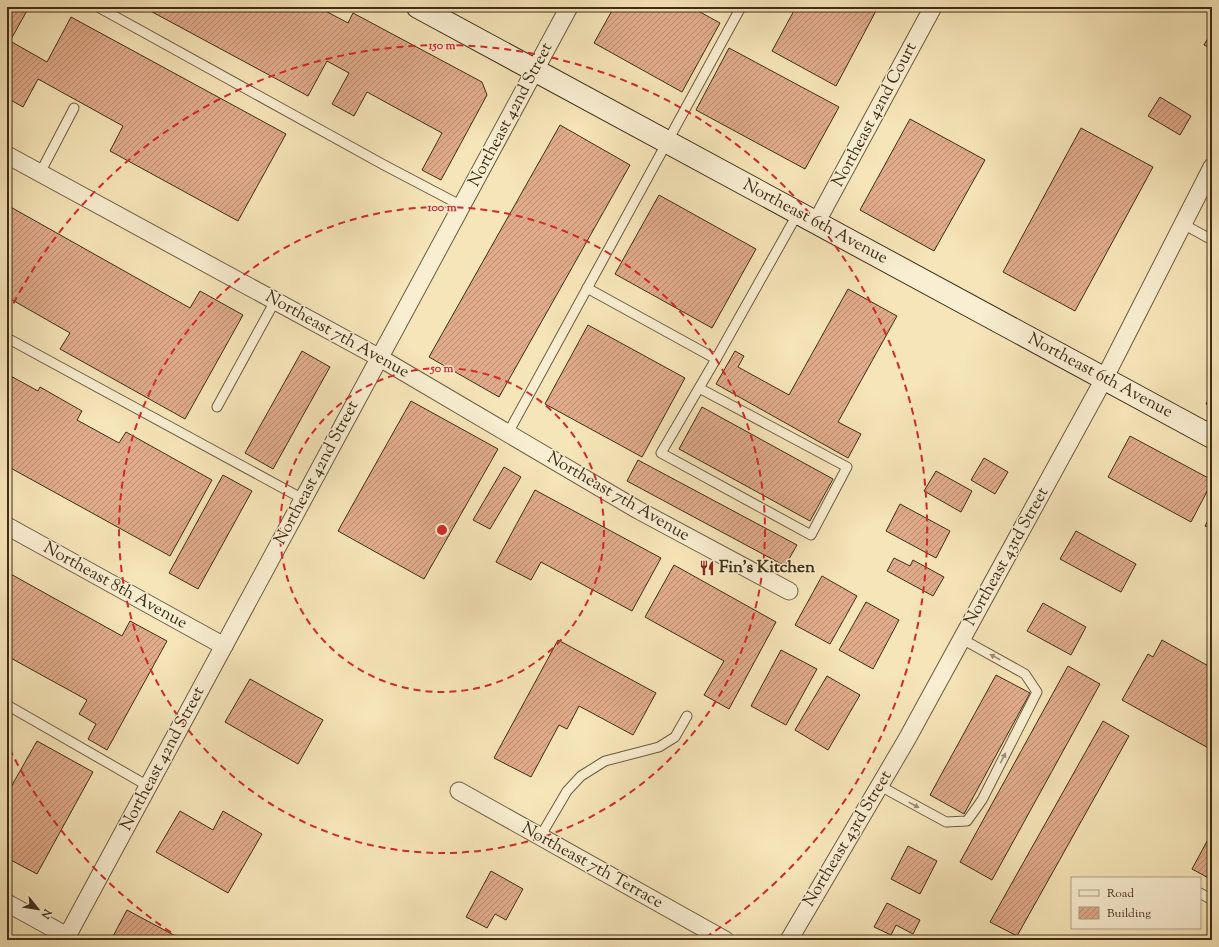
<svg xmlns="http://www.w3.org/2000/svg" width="1219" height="947" viewBox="0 0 1219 947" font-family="'Sorts Mill Goudy',serif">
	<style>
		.building { fill: url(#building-hatch); stroke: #3f2d18 }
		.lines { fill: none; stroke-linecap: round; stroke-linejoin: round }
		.lane-casing { stroke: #6d5b40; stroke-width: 11 }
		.street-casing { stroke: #6d5b40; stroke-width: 19 }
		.secondary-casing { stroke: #3f2d18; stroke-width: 24 }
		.lane { stroke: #f9eed1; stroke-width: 9 }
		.street { stroke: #f9eed1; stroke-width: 17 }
		.secondary { stroke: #f9eed1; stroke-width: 22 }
		.oneway { fill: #9c8e74 }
		.ring { fill: none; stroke: #d62828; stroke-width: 2; stroke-dasharray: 7 5 }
		.labels { text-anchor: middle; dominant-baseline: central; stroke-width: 3; stroke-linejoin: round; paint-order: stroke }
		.street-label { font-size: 17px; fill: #3f2d18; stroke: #f9eed1 }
		.poi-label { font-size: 17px; font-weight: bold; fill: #3f2d18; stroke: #f9eed1; text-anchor: start }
		.centre { fill: #d62828; stroke: #f9eed1; stroke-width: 2 }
		.ring-label { font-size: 12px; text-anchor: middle; font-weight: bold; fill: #d62828; stroke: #f9eed1; stroke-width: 3; stroke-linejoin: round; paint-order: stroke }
	</style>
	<defs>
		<pattern id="building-hatch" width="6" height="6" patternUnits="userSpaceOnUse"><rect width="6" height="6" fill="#e0ab8a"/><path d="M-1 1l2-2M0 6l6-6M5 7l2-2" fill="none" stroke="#b78c70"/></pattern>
	</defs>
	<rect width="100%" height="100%" fill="#f6e5b8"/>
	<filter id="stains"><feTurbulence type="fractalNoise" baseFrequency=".005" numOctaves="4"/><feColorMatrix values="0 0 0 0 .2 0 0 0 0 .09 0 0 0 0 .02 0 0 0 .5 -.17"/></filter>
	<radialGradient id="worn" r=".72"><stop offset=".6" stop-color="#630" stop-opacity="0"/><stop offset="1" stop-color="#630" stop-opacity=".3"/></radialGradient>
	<g class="building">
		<path d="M7 7H29L10 41 47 62 71 17 286 134 238 221 110 151 123 126 38 79 23 107 7 98Z"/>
		<path d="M143 7H318L348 23 353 13 482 82 487 95 441 180 422 170 442 133 367 92 354 116 332 104 349 73 327 61 308 96Z"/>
		<path d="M614 7H691L720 23 682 92 594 43Z"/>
		<path d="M796 7H878L836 86 772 51Z"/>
		<path d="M1212 31V49L1204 45Z"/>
		<path d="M729 48 839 107 805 169 696 110Z"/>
		<path d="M1160 97 1191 116 1180 135 1148 116Z"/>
		<path d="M910 119 985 160 934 251 860 210Z"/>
		<path d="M560 125 630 165 499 397 429 357Z"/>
		<path d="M1081 128 1153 167 1075 311 1003 272Z"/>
		<path d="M659 195 756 249 712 328 615 274Z"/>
		<path d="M7 205 190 308 200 291 243 315 185 419 60 349 70 333 7 297Z"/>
		<path d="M848 289 897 316 838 422 861 434 848 458 716 384 735 351 744 356 738 367 789 395Z"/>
		<path d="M588 325 685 378 642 457 545 404Z"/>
		<path d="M302 351 330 367 273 469 245 453Z"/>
		<path d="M7 374 38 391 40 387 82 411 77 420 119 443 126 432 212 480 170 556 7 466Z"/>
		<path d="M1212 392V407L1206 404Z"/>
		<path d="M411 401 498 449 424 579 338 531Z"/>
		<path d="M702 407 833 479 810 521 679 449Z"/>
		<path d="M1130 436 1212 480V482L1191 522 1108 477Z"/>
		<path d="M984 458 1008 472 995 494 971 480Z"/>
		<path d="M638 460 797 545 785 566 627 481Z"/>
		<path d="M504 467 521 477 490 529 473 520Z"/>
		<path d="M936 471 972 491 961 512 924 491Z"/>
		<path d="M223 475 252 491 198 589 169 573Z"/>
		<path d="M535 490 661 558 632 611 541 562 531 580 496 562Z"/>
		<path d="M900 504 950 531 936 558 886 531Z"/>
		<path d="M1212 513V529L1205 526Z"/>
		<path d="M1076 531 1136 564 1121 592 1060 559Z"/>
		<path d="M894 558 910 566 913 560 944 577 933 596 887 571Z"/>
		<path d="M674 565 776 622 729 709 704 695 724 661 645 617Z"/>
		<path d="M7 572 122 636 130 621 167 641 107 750 88 739 96 724 79 714 87 700 7 656Z"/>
		<path d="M822 576 857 596 830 644 795 625Z"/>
		<path d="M866 602 899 620 873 669 839 650Z"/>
		<path d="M1043 603 1086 627 1071 655 1027 631Z"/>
		<path d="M558 640 656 693 633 735 579 706 567 729 559 725 531 777 494 758Z"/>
		<path d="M1162 640 1212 668V750L1122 700 1148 654 1153 657Z"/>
		<path d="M781 650 817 669 786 725 751 706Z"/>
		<path d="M1068 666 1100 684 992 880 960 862Z"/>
		<path d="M996 675 1030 693 964 814 930 795Z"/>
		<path d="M827 676 860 695 828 750 795 730Z"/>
		<path d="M250 679 323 720 298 764 225 722Z"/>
		<path d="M1103 721 1129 736 1017 936 990 922Z"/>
		<path d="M37 741 93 772 37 874 7 858V794Z"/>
		<path d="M180 811 213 830 223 811 262 834 228 893 156 852Z"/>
		<path d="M1212 832V880L1192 869Z"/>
		<path d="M908 846 937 861 920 894 891 879Z"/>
		<path d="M491 871 523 889 506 920 495 914 487 928 466 917Z"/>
		<path d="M887 903 920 920 913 934 896 925 891 935 874 927Z"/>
		<path d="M127 910 183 940H111Z"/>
	</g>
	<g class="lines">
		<defs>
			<g id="lane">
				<path d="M98 7 384 165 462 206"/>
				<path d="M40 173 74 108"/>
				<path d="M1183 224 1212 240"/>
				<path d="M587 288 716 359 798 213"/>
				<path d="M7 338 303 499"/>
				<path d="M699 388 847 467 811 535 661 453 716 359"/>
				<path d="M217 407 275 301"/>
				<path d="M508 433 741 7"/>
				<path d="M7 705 148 786"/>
				<path d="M880 786 946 822 967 821 982 800 1037 692 1025 674 962 639"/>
				<path d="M540 837 567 791 581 776 605 761 659 747 675 737 687 716"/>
				<path d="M1200 893 1212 900"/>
			</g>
			<g id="street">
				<path d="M7 155 380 358 638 510 789 591"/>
				<path d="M816 223 933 7"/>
				<path d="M7 526 224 646"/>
				<path d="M459 791 725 940"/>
				<path d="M7 903 67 936"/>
				<path d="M65 940 569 7"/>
				<path d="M789 940 907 739 1104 379 1212 167"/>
			</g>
			<path id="secondary" d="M418 7 1212 437"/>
		</defs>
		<use href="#lane" class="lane-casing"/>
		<use href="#street" class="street-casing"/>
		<use href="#secondary" class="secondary-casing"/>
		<use href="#lane" class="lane"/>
		<use href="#street" class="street"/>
		<use href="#secondary" class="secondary"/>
	</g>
	<defs><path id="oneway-solid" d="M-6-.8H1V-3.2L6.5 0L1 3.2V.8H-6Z"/></defs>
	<g class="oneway">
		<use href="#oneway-solid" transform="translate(995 657) rotate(-152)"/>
		<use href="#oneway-solid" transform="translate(1003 758) rotate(-63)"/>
		<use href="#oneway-solid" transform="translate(914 805) rotate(28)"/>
	</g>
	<g class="ring">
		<circle cx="442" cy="530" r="162"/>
		<circle cx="442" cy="530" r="323"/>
		<path d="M181 939A485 485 0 0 1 8 746M8 314A485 485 0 1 1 703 939"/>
	</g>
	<defs>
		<symbol id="restaurant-bare" viewBox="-9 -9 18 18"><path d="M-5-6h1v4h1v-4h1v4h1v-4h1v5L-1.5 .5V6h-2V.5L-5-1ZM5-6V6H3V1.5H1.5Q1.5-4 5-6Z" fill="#8f2418" stroke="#f9eed1" stroke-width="2.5" paint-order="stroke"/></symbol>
	</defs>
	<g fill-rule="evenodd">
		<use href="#restaurant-bare" x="696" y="557" width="22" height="22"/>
	</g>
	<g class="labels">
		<g class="street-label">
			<text transform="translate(511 115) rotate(-62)">Northeast 42nd Street</text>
			<text transform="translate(875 115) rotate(-62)">Northeast 42nd Court</text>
			<text transform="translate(815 222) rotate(28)">Northeast 6th Avenue</text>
			<text transform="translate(337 335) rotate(29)">Northeast 7th Avenue</text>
			<text transform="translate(1100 376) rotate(28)">Northeast 6th Avenue</text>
			<text transform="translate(317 473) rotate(-62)">Northeast 42nd Street</text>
			<text transform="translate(618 497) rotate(30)">Northeast 7th Avenue</text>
			<text transform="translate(1007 557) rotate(-61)">Northeast 43rd Street</text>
			<text transform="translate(115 586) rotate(29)">Northeast 8th Avenue</text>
			<text transform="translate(163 759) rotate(-62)">Northeast 42nd Street</text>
			<text transform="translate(848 839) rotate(-59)">Northeast 43rd Street</text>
			<text transform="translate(592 866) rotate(29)">Northeast 7th Terrace</text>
		</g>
		<g class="poi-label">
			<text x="719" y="568">Fin's Kitchen</text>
		</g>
	</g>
	<circle cx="442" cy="530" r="6" class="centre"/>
	<g class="ring-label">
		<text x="442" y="49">150 m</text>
		<text x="442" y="211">100 m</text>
		<text x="442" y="372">50 m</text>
	</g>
	<rect width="1219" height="947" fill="none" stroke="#f6e5b8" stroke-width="24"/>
	<rect x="8" y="8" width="1203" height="931" fill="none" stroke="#3f2d18" stroke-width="2"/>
	<rect x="12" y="12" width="1195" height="923" fill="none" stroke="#3f2d18"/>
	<rect x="1071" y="877" width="130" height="52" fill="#f9eed1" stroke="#afa187"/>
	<rect x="1079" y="890" width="20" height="6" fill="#f9eed1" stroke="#afa187"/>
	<text x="1107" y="897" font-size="12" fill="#3f2d18">Road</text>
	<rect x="1079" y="907" width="20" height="12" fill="url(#building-hatch)" stroke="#afa187"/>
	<text x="1107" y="917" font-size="12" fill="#3f2d18">Building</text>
	<g transform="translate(38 909) rotate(120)" stroke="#f9eed1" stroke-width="3" paint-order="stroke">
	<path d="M0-3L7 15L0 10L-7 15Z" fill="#3f2d18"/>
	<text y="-6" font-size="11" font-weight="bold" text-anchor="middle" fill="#3f2d18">N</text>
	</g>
	<rect width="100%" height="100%" filter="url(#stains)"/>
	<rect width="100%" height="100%" fill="url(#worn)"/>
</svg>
